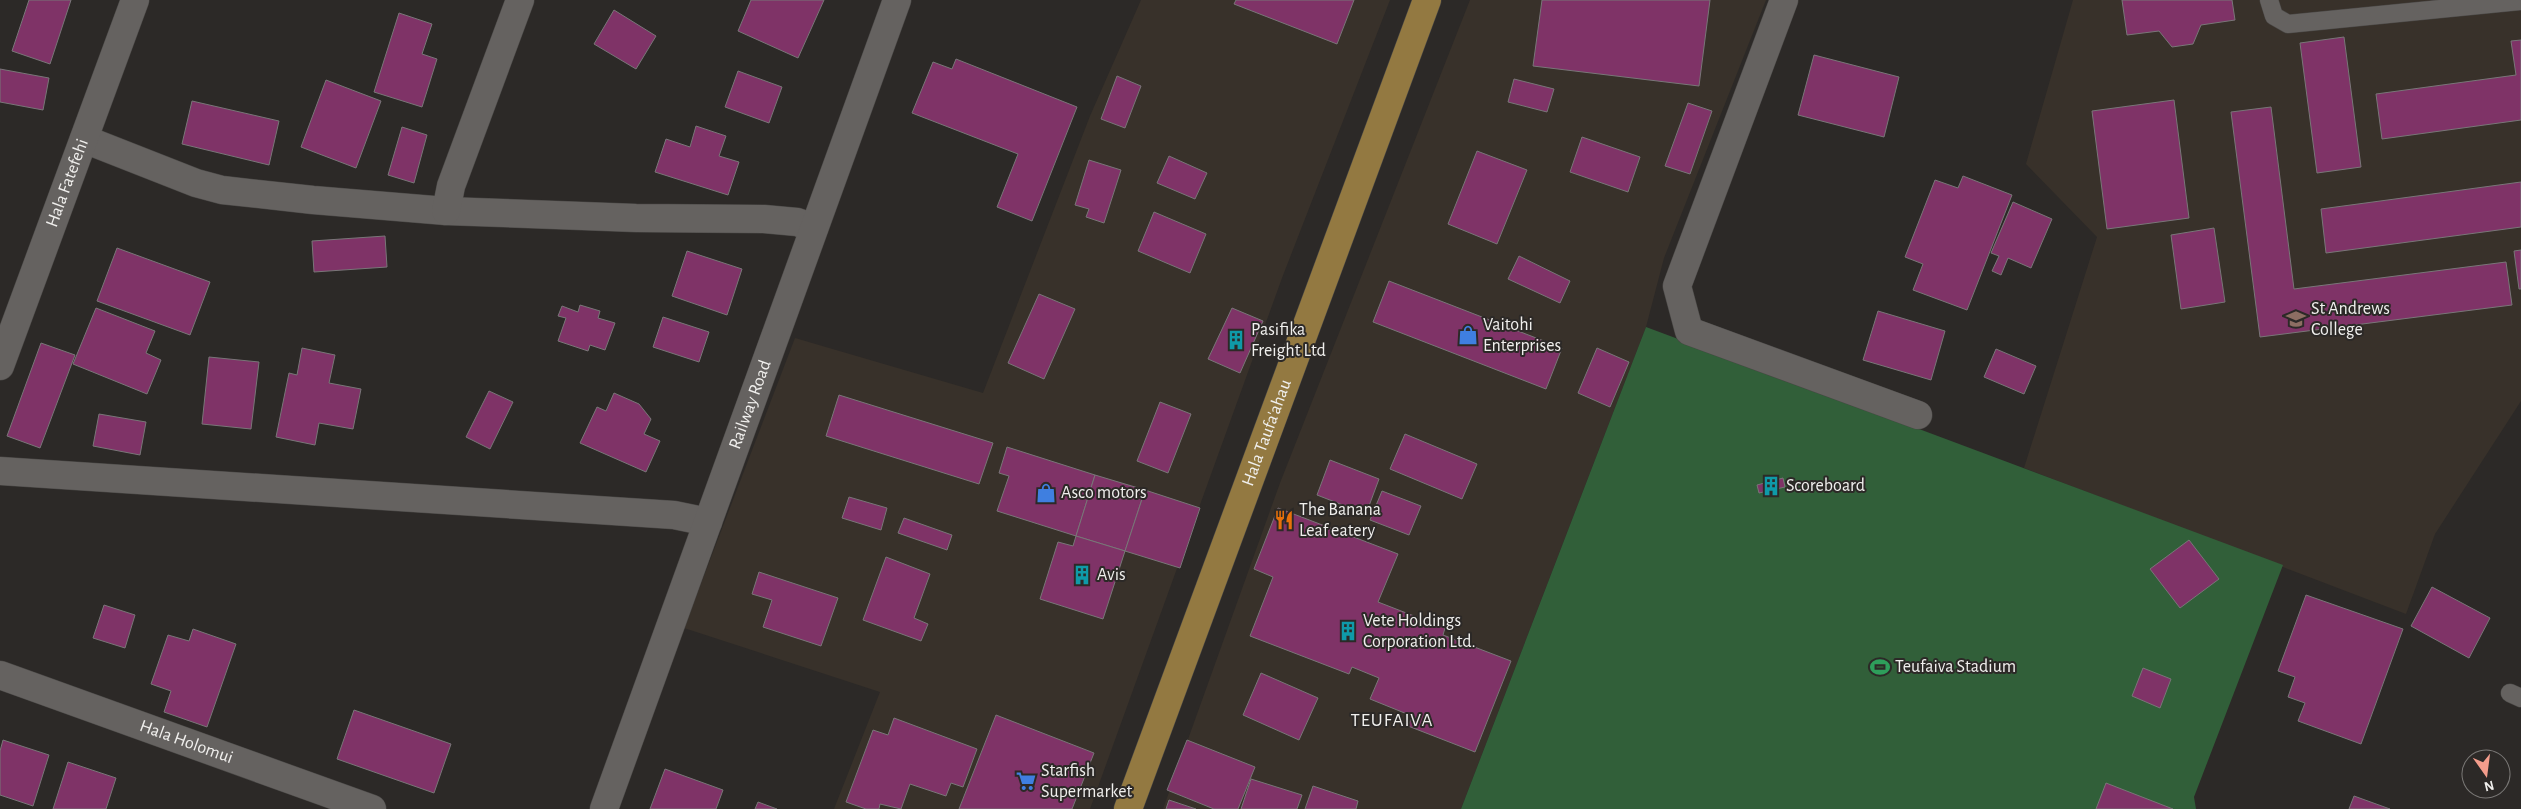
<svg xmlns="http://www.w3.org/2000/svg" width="2521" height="809" viewBox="0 0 2521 809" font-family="'Alegreya Sans',sans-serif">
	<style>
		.built { fill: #38312a }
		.green { fill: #315f39 }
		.building { fill: #7f3367; stroke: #797678 }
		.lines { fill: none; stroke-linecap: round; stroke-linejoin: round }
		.service-casing { stroke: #494745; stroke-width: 19 }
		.minor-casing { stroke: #494745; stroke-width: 29 }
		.tertiary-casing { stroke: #494745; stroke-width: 29 }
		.primary-casing { stroke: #494745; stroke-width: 29 }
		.service { stroke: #656260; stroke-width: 18 }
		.minor { stroke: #656260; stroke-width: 28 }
		.tertiary { stroke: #656260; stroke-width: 28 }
		.primary { stroke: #937941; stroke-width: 28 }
		.labels { text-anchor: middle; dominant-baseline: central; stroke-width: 4; stroke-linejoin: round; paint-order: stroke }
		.street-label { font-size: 18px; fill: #f0efed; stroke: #2c2927 }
		.poi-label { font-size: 18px; fill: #f0efed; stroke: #2c2927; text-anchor: start }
		.neighbourhood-label { font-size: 19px; letter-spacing: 1px; fill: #f0efed; stroke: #2c2927 }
	</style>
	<rect width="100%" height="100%" fill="#2c2927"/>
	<g class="built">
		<path d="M1141 0H1390L1282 278 1090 809H834L880 692 684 628 795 338 983 393 1090 116Z"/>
		<path d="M1470 0H1766L1664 258 1646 327 1461 809H1163L1280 483Z"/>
		<path d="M2073 0H2521V401L2435 534 2406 614 2024 468 2097 237 2026 164Z"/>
	</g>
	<path class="green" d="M1646 327 2283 565 2194 797 2196 809H1461Z"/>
	<g class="building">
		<path d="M29 0H71L50 64 12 51Z"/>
		<path d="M751 0H824L798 58 738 31Z"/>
		<path d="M1236 0H1354L1337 44 1234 4Z"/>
		<path d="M1542 0H1710L1699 86 1533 66Z"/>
		<path d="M2122 0H2232L2235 20 2201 25 2193 44 2172 47 2159 31 2127 35Z"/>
		<path d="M614 10 656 36 636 69 594 44Z"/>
		<path d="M399 13 432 24 422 54 437 59 422 107 374 92Z"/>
		<path d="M2344 37 2361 167 2317 173 2300 43Z"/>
		<path d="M2521 40V120L2382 139 2376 94 2516 75 2511 41Z"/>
		<path d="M1814 55 1899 77 1884 137 1798 115Z"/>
		<path d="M956 59 1077 107 1032 221 997 207 1018 154 912 113 933 62 952 69Z"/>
		<path d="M0 69 49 78 43 110 0 102Z"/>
		<path d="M738 71 782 87 769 123 725 107Z"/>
		<path d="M1117 76 1141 86 1125 128 1101 119Z"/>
		<path d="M1514 79 1554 89 1547 112 1508 102Z"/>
		<path d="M326 80 381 101 356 168 301 147Z"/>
		<path d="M2174 100 2189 218 2107 229 2092 111Z"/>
		<path d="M192 101 279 121 269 165 182 144Z"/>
		<path d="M1688 103 1712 111 1690 174 1665 166Z"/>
		<path d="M2271 107 2294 289 2506 262 2512 305 2260 337 2231 112Z"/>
		<path d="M696 126 726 136 719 156 739 162 728 195 655 172 666 139 690 147Z"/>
		<path d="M402 127 427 135 414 183 388 175Z"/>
		<path d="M1582 137 1640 157 1628 192 1570 172Z"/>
		<path d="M1477 151 1527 170 1497 244 1448 224Z"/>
		<path d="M1169 156 1207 173 1195 199 1157 183Z"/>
		<path d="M1089 160 1121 170 1104 223 1086 217 1089 209 1075 205Z"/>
		<path d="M1963 176 2012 195 1967 310 1913 290 1923 264 1905 257 1935 180 1958 188Z"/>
		<path d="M2521 182V227L2326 253 2321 209Z"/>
		<path d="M2013 202 2052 219 2031 268 2008 258 2001 275 1992 271 1999 256 1991 253Z"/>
		<path d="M1154 212 1206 234 1190 273 1138 251Z"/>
		<path d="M2214 228 2225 302 2181 309 2171 235Z"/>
		<path d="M385 236 387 267 314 272 312 241Z"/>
		<path d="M117 248 210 282 190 335 97 301Z"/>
		<path d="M2521 250V289H2519L2514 251Z"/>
		<path d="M687 251 742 269 727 315 672 296Z"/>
		<path d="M1519 256 1570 281 1560 303 1508 279Z"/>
		<path d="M1389 281 1562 348 1546 389 1373 322Z"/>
		<path d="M1039 294 1075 309 1044 379 1008 363Z"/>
		<path d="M580 305 600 311 598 318 615 323 605 350 590 345 588 351 558 341 566 318 558 316 562 306 578 312Z"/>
		<path d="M96 308 155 331 146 353 161 360 147 394 73 364Z"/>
		<path d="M1232 308 1263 321 1240 373 1208 359Z"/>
		<path d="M1878 311 1945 331 1931 380 1863 360Z"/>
		<path d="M663 317 709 332 699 362 653 347Z"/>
		<path d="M41 343 75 355 40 448 7 436Z"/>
		<path d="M302 348 335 355 329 383 361 389 353 429 319 423 315 445 276 437 289 373 297 375Z"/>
		<path d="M1597 348 1629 362 1610 407 1578 393Z"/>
		<path d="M1996 349 2036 366 2024 394 1984 377Z"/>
		<path d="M209 357 259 362 251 429 202 424Z"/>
		<path d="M489 391 513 402 490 449 466 437Z"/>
		<path d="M614 393 639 404 651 419 644 434 660 441 646 472 580 443 597 407 606 411Z"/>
		<path d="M839 395 993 443 979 484 826 436Z"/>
		<path d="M1160 402 1191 414 1168 473 1137 461Z"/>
		<path d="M99 414 146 422 140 455 93 446Z"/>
		<path d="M1405 434 1477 464 1462 499 1390 469Z"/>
		<path d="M1007 447 1095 475 1076 536 997 511 1009 476 999 473Z"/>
		<path d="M1330 460 1379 479 1366 514 1317 495Z"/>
		<path d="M1095 475 1145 490 1125 551 1076 536Z"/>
		<path d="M1783 478 1785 487 1759 493 1757 485Z"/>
		<path d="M1145 490 1200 508 1180 568 1125 551Z"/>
		<path d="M1382 491 1421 506 1409 535 1370 520Z"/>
		<path d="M849 497 887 508 881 530 842 518Z"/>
		<path d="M1278 508 1398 554 1378 602 1445 628 1443 635 1511 661 1475 752 1408 726 1412 716 1370 699 1379 678 1352 667 1349 674 1250 636 1273 577 1254 569Z"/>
		<path d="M904 518 952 535 947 550 898 533Z"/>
		<path d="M1076 536 1125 551 1103 619 1040 599 1058 542 1073 546Z"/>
		<path d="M2189 540 2219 579 2180 608 2150 569Z"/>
		<path d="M886 557 930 574 914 618 928 624 921 641 863 620Z"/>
		<path d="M759 572 838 598 821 646 763 627 772 600 752 594Z"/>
		<path d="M2432 587 2490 618 2469 658 2411 626Z"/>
		<path d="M2306 595 2403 629 2361 744 2298 721 2305 703 2288 697 2295 677 2278 671Z"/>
		<path d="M104 605 135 615 125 648 93 638Z"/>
		<path d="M193 629 236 644 207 727 164 712 171 691 151 684 168 635 189 641Z"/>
		<path d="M2143 668 2171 679 2160 708 2132 696Z"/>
		<path d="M1261 673 1318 698 1299 740 1243 715Z"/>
		<path d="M354 710 451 744 434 793 337 759Z"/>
		<path d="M996 715 1094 753 1072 809H959Z"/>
		<path d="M894 718 977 749 963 787 951 783 946 796 910 784 901 809 880 804 879 809H866L846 802 873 730 888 735Z"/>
		<path d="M3 740 49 755 33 806 0 795V751Z"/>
		<path d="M1187 740 1255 767 1238 809H1214L1167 790Z"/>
		<path d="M68 762 116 778 106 809H53Z"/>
		<path d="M665 769 723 790 716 809H650Z"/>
		<path d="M1251 779 1302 795 1297 809H1241Z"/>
		<path d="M2106 783 2173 809H2096Z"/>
		<path d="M1313 786 1358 801 1356 809H1305Z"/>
		<path d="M2354 796 2390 809H2349Z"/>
		<path d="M1169 800 1196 809H1166Z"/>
		<path d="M758 802 777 809H755Z"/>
	</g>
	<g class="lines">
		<defs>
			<g id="service">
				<path d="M2269 0 2274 16 2288 24 2521 1"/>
				<path d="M2510 693 2521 698"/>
			</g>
			<g id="minor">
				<path d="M1784 0 1677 286 1689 331 1918 415"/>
				<path d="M84 139 196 183 222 190 313 200 446 211 636 218 764 219 797 222 814 228"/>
				<path d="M446 211 451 186 520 0"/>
				<path d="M0 471 674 515 708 522"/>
				<path id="s1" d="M0 675 372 809"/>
				<path id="s2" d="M604 809 897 0"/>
			</g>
			<g id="tertiary">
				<path id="s3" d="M0 366 135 0"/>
			</g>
			<g id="primary">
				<path id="s4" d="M1128 809 1427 0"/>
			</g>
		</defs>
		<use href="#service" class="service-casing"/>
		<use href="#minor" class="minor-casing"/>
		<use href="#tertiary" class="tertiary-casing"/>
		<use href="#primary" class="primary-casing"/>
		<use href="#service" class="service"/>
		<use href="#minor" class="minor"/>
		<use href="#tertiary" class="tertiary"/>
		<use href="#primary" class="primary"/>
	</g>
	<defs>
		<symbol id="school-bare" viewBox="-9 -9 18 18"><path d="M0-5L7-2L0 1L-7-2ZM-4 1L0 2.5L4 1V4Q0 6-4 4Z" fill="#8d6e63" stroke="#2c2927" stroke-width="2.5" paint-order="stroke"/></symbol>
		<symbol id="shop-bare" viewBox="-9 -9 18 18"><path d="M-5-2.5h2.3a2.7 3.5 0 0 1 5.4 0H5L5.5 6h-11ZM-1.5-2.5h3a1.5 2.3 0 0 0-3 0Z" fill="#3f7fe0" stroke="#2c2927" stroke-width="2.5" paint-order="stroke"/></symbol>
		<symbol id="building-bare" viewBox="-9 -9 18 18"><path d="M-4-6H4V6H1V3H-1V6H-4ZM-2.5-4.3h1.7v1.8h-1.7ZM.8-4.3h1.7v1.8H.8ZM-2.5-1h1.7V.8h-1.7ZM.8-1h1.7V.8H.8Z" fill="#0f9aa8" stroke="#2c2927" stroke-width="2.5" paint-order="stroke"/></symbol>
		<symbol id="restaurant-bare" viewBox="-9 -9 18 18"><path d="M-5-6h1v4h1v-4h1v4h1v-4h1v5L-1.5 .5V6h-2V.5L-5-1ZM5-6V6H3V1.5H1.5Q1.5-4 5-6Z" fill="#e8710a" stroke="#2c2927" stroke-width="2.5" paint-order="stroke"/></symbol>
		<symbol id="stadium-bare" viewBox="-9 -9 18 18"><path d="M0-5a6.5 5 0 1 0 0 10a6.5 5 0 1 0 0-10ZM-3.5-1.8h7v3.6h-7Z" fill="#2e9e5b" stroke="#2c2927" stroke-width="2.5" paint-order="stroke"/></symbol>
		<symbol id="supermarket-bare" viewBox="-9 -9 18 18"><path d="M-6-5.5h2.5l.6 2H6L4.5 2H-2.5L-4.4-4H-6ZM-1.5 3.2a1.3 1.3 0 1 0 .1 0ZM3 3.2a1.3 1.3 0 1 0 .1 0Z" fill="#3f7fe0" stroke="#2c2927" stroke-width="2.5" paint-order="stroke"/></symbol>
	</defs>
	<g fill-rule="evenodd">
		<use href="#school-bare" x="2282" y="305" width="28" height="28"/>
		<use href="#shop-bare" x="1454" y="321" width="28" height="28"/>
		<use href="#building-bare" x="1222" y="326" width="28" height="28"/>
		<use href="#building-bare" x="1757" y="472" width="28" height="28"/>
		<use href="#shop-bare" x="1032" y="479" width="28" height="28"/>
		<use href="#restaurant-bare" x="1270" y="506" width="28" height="28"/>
		<use href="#building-bare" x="1068" y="561" width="28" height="28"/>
		<use href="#building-bare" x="1334" y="617" width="28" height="28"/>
		<use href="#stadium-bare" x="1866" y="653" width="28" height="28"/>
		<use href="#supermarket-bare" x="1012" y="767" width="28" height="28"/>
	</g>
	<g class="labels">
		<g class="street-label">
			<text stroke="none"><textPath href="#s3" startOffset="195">Hala Fatefehi</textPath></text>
			<text stroke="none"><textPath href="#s2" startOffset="430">Railway Road</textPath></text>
			<text stroke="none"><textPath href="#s4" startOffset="401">Hala Taufa'ahau</textPath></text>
			<text stroke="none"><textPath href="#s1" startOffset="198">Hala Holomui</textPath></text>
		</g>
		<g class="poi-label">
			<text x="2311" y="309">St Andrews<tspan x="2311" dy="21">College</tspan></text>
			<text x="1483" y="325">Vaitohi<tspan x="1483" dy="21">Enterprises</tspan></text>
			<text x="1251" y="330">Pasifika<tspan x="1251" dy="21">Freight Ltd</tspan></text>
			<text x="1786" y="486">Scoreboard</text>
			<text x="1061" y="493">Asco motors</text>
			<text x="1299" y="510">The Banana<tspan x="1299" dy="21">Leaf eatery</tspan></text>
			<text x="1097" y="575">Avis</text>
			<text x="1363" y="621">Vete Holdings<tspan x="1363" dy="21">Corporation Ltd.</tspan></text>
			<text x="1895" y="667">Teufaiva Stadium</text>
			<text x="1041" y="771">Starfish<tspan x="1041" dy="21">Supermarket</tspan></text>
		</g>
		<g class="neighbourhood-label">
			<text x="1392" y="720">TEUFAIVA</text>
		</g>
	</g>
	<g transform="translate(2486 774) rotate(166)"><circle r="24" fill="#2c2927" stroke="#7a7876"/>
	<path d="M0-4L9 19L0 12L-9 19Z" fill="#f49d8c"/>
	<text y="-8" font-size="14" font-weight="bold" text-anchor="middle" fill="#f0efed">N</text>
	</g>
</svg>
